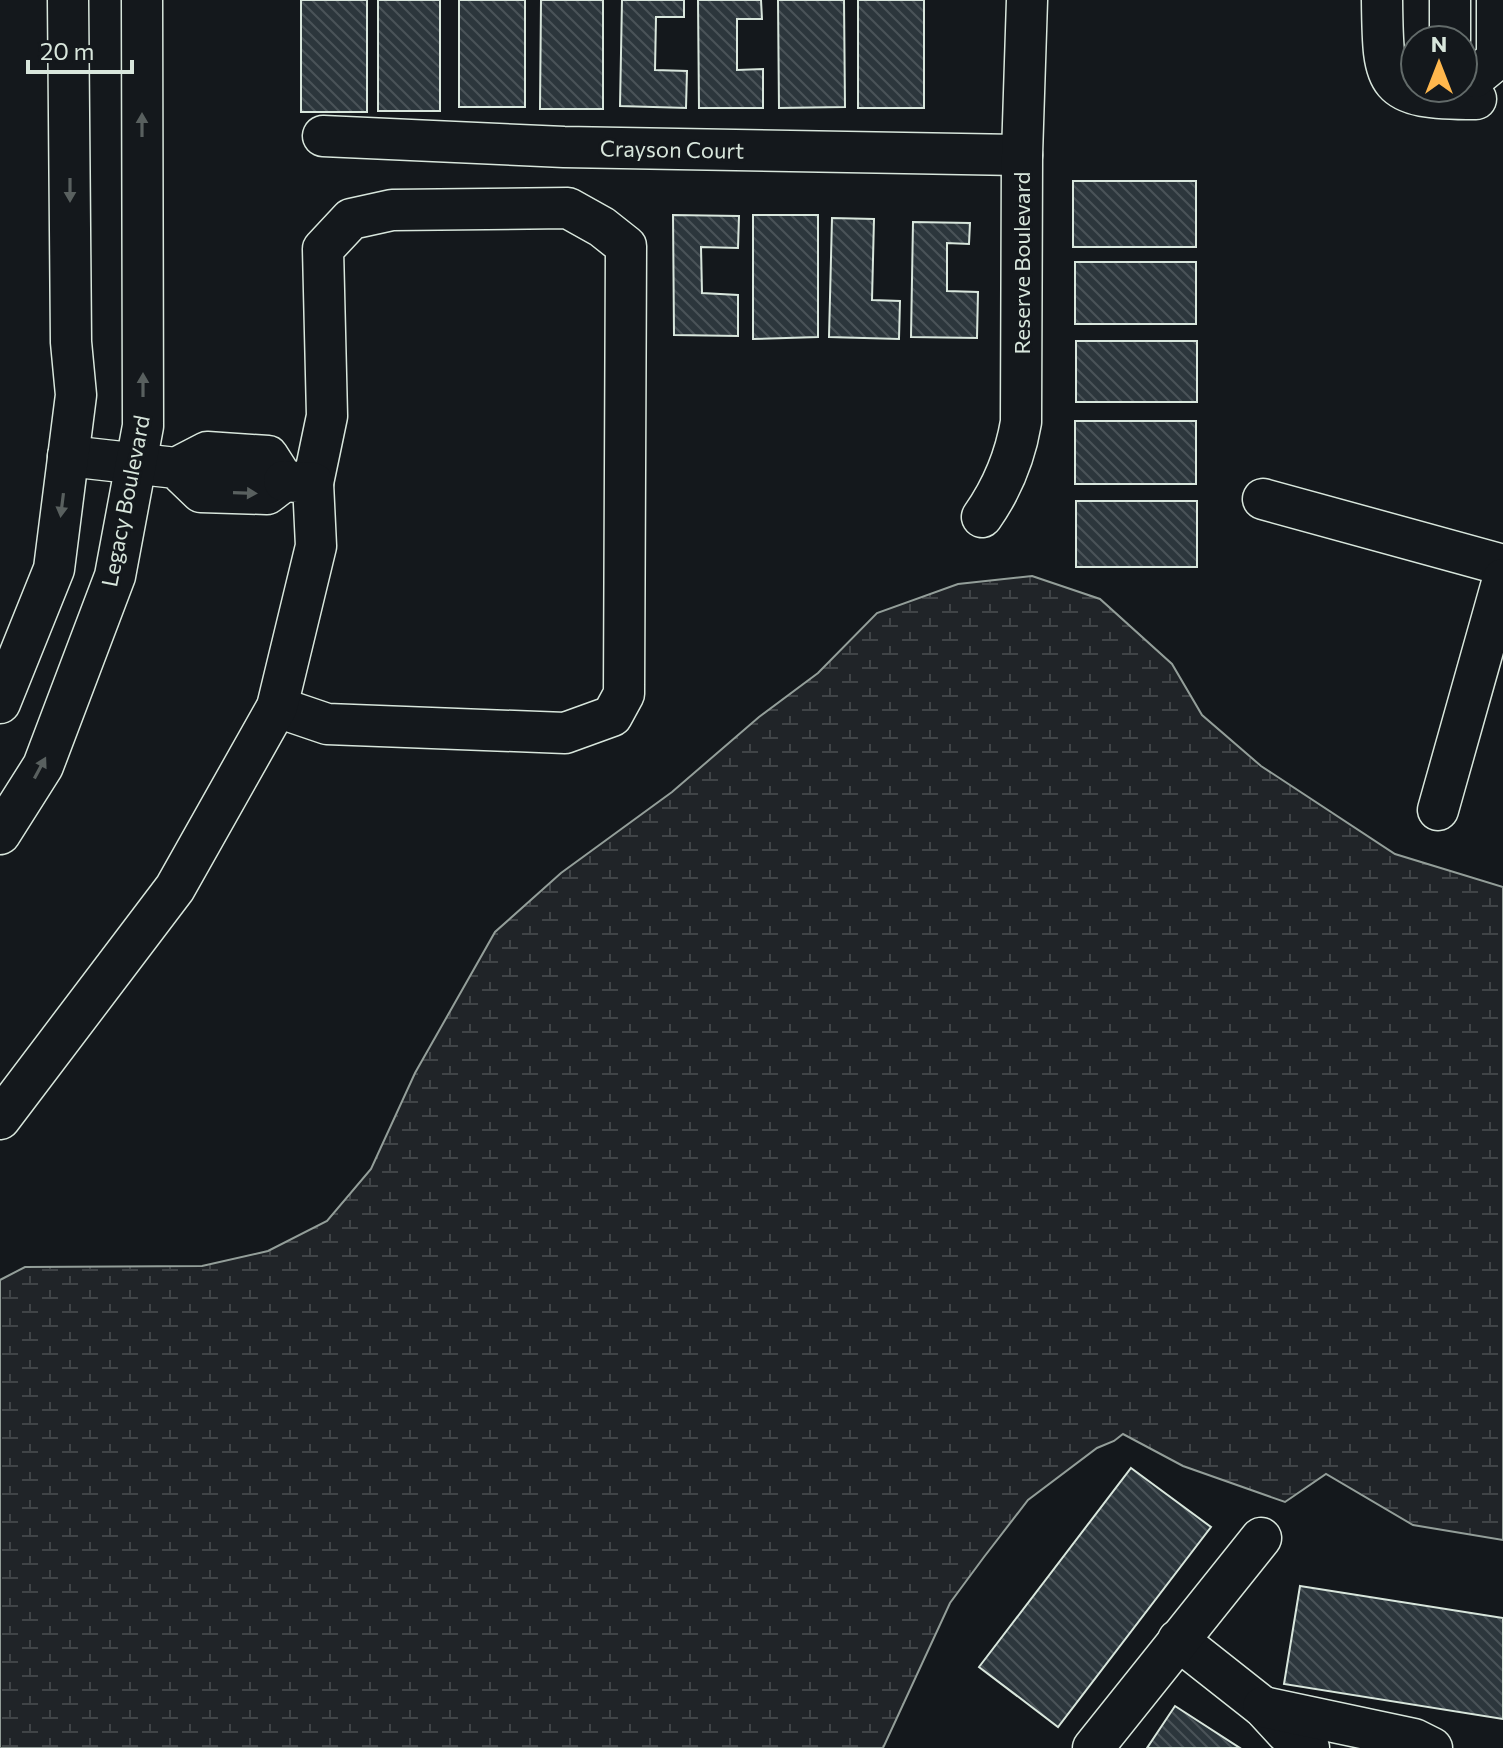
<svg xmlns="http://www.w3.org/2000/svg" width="1503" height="1748" viewBox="0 0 1503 1748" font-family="Commissioner,sans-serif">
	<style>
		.wetland { fill: url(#wetland-marsh); stroke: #939e99; stroke-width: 2 }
		.building { fill: url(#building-back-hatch); stroke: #d8e6dc; stroke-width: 2 }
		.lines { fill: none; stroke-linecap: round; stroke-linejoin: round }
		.minor-casing { stroke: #d8e6dc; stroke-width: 43 }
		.minor { stroke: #14181c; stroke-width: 40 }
		.oneway { fill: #59605f }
		.labels { text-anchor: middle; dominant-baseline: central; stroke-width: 6; stroke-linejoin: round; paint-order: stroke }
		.street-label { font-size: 22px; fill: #d8e6dc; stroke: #14181c }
	</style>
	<defs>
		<pattern id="wetland-marsh" width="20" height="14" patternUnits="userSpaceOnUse" patternTransform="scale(2)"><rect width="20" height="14" fill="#202428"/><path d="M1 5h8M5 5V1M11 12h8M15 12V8" fill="none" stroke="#404447"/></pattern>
		<pattern id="building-back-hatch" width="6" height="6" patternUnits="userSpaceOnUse" patternTransform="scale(2)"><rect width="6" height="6" fill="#2c363c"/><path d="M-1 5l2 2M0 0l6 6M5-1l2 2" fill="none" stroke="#4a5358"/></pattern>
	</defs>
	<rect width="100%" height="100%" fill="#14181c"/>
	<path class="wetland" d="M1032 576 1100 599 1172 664 1202 715 1261 766 1395 854 1503 887V1540L1413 1525 1326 1474 1285 1502 1183 1466 1123 1434 1114 1441 1097 1448 1028 1500 984 1557 950 1603 883 1748H0V1280L25 1267 202 1266 268 1251 327 1221 371 1169 415 1073 495 932 561 873 672 792 759 717 818 673 877 613 958 584Z"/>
	<g class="building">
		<rect x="301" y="0" width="66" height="112"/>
		<rect x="378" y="0" width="62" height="111"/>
		<rect x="459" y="0" width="66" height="107"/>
		<path d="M541 0H603V109H540Z"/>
		<path d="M622 0H684V17H656L655 70 687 71 686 108 620 106Z"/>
		<path d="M698 0H761L762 19H737V70L763 69V108H699Z"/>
		<path d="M778 0H844L845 107 779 108Z"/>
		<rect x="858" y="0" width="66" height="108"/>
		<rect x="1073" y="181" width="123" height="66"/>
		<path d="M673 215 739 216 738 248 701 247 702 293 738 295V336L674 335Z"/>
		<path d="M753 215H818V337L753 339Z"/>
		<path d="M832 218 874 219 872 300 900 301 899 339 829 337Z"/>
		<path d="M913 222 970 223 969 244 947 243V291L978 292 977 338 911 337Z"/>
		<rect x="1075" y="262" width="121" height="62"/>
		<rect x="1076" y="341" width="121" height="61"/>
		<rect x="1075" y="421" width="121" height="63"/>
		<rect x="1076" y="501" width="121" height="66"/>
		<path d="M1131 1468 1211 1527 1058 1727 979 1667Z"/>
		<path d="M1300 1586 1503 1618V1719L1284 1684Z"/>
		<path d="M1175 1706 1240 1748H1147Z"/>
	</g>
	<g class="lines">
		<defs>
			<g id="minor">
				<path d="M1382 0C1383 87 1383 99 1476 99"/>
				<path d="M1450 0V40"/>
				<path d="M1475 77 1497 59V0"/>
				<path d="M323 136 564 147 1022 155"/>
				<path d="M68 456 176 468 207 452 268 456 284 481 267 494 201 492 176 468"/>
				<path d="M1263 499 1503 565"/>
				<path d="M982 517C1003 487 1015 458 1021 422L1022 155 1027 0"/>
				<path d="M0 703 54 569 76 395 71 342 68 0"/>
				<path d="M277 707 327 724 565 733 612 716 624 694 626 246 602 227 568 208 392 210 351 219 323 249 327 416 313 483"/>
				<path d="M1438 810 1503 579"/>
				<path d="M0 834 43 766 115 576 143 426 142 0"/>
				<path d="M0 1119 175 888 277 707 316 546 313 483 284 481"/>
				<path d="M1178 1640 1263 1707 1286 1732 1309 1748"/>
				<path d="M1263 1707 1414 1739 1432 1748"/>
				<path d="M1093 1748 1261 1538"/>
			</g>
		</defs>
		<use href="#minor" class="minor-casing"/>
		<use href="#minor" class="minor"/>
	</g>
	<defs><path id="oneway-solid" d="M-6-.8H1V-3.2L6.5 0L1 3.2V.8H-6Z" transform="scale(2)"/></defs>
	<g class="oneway">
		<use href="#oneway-solid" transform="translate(142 125) rotate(-90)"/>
		<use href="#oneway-solid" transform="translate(70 190) rotate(90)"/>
		<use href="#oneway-solid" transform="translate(143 385) rotate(-90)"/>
		<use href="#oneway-solid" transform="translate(245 493) rotate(2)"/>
		<use href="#oneway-solid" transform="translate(62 505) rotate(97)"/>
		<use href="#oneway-solid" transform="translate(40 768) rotate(-62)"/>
	</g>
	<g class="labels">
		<g class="street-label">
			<text transform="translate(672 149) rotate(1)">Crayson Court</text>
			<text transform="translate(1021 263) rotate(-90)">Reserve Boulevard</text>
			<text transform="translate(125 501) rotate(-79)">Legacy Boulevard</text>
		</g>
	</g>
	<g transform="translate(1439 64)"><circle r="38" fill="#14181c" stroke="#626a69" stroke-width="2"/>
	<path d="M0-6L14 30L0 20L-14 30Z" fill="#ffb74d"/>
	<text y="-12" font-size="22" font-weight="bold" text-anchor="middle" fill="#d8e6dc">N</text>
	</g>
	<path d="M28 60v12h104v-12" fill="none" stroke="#d8e6dc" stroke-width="4"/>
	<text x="40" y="60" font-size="24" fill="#d8e6dc" stroke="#14181c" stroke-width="6" paint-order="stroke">20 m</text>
</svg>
